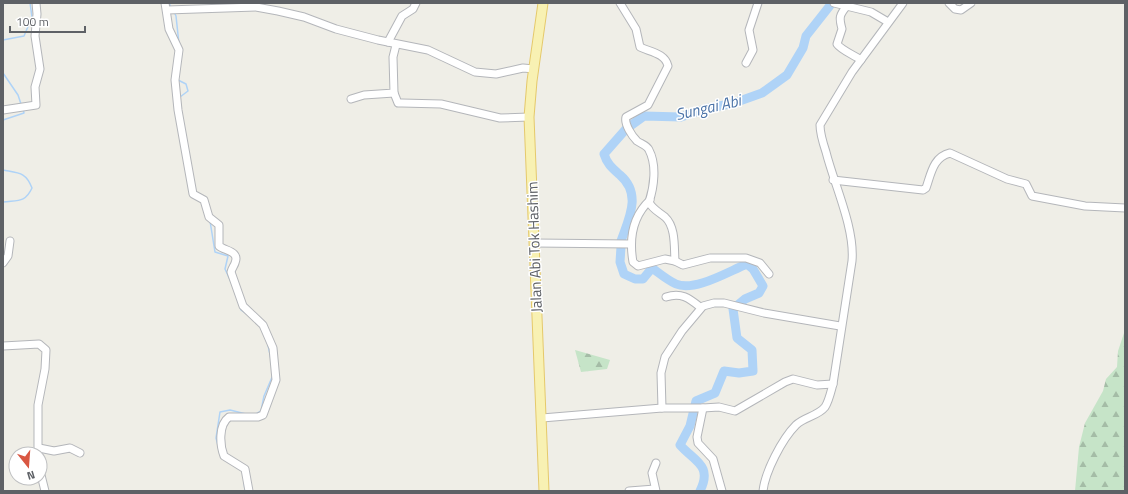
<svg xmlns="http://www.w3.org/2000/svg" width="1128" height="494" viewBox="0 0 1128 494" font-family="'Titillium Web',sans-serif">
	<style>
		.forest { fill: url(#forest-firs) }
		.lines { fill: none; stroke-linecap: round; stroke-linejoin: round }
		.stream { stroke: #afd3f7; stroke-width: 1.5 }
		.river { stroke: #afd3f7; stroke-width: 9 }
		.minor-casing { stroke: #b4b6ba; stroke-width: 9 }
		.major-casing { stroke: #e5c96a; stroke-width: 11 }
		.minor { stroke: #fff; stroke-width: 7 }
		.major { stroke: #f8f1b3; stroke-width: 9 }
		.labels { text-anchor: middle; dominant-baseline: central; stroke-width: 3; stroke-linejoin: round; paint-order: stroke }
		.street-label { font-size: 15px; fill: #5e6166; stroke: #fff }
		.water-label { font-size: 16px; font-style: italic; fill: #4c74a8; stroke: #fff }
	</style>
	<defs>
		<pattern id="forest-firs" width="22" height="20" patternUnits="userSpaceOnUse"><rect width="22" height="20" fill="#c6e4c8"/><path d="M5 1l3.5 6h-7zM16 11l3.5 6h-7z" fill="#a4bca6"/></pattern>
	</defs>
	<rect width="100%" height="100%" fill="#efeee7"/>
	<g class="forest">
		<path d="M1125 330V491H1075L1079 447 1085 423 1103 391 1106 379 1117 367 1118 351Z"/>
		<path d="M575 350 610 360 607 369 581 372Z"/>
	</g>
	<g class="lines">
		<g class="stream">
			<path d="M169 3 171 7"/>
			<path d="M174 12 176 16 179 44"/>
			<path d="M3 40 24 36 32 17 30 3"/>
			<path d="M3 73 18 95 21 104"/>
			<path d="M178 80 186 84 188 91 180 97"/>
			<path d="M3 120 24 113 23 109"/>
			<path d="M3 170C19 173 26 172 32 188 25 203 18 200 3 202"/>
			<path d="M210 221 215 252 228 256 225 269 232 284"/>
			<path d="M240 306 241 310 248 315"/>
			<path d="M268 345 271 359"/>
			<path d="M256 414 261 411 264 396 273 375"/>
			<path d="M221 456 216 438 220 412 230 410 246 414"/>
			<path d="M244 481 245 491"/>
		</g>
		<g class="river">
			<path d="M621 241C629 218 642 194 620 175 612 168 607 164 604 154L626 129 644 116 681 117 705 109 734 103 762 93 787 75 803 48 806 36 832 3"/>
			<path d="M621 247 620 262 624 274 635 279H643L652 268C659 273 667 280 676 284 695 292 729 271 747 264L753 269 763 286 759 293 745 299 733 309 737 338 752 350 753 371 739 373 724 371 715 393 696 401 690 426 680 445C694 461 713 465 700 491"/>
		</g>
		<defs>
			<g id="minor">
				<path d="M165 3 169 29 179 50 175 80 178 110 193 194 204 200 209 217 219 225V246C225 251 240 251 235 263 234 266 232 268 231 272L243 306 263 325 273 348 276 380 263 415 258 417H229C218 425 220 446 224 456L245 469 249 491"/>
				<path d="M620 3 636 29 640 47C650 52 665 53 668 66L648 105 626 117C624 124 632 136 637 141 641 144 647 145 649 150 657 165 654 187 649 202 652 209 659 212 665 217 676 227 674 248 675 261"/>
				<path d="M834 3 871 12 888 22"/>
				<path d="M949 3 955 9 961 10 971 3"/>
				<path d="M847 6C839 15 839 18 842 29L837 44C841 50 854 55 861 60"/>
				<path d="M167 10 256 7 278 11 304 17 336 29 378 40 428 50 475 72 496 74 523 68 534 69"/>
				<path d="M388 42 402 16 413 9 416 3"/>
				<path d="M746 63 753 50 749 30 758 3"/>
				<path d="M394 93 398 103H402L441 104 500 118 529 117"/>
				<path d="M351 99 364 95 394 93 393 57 396 45"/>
				<path d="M3 110 36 105 35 87 40 69 35 36 37 14 36 3"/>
				<path d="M833 180 923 190 926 188C931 174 933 157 950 153L1007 179 1026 184 1032 196 1085 206 1125 208"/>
				<path d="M650 200C632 217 629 239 633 262L638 266 665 259 675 261 683 265 710 258H746L760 263 769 274"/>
				<path d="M535 243 630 244"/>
				<path d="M3 263 8 256 10 241"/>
				<path d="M666 297C681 292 689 298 700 307"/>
				<path d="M3 346 39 344 46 350 45 369 38 405V454"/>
				<path d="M662 408 661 373 665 357 682 331 703 306 714 303H724L764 313 840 326"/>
				<path d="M703 408 719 407 735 411 785 382 793 379 817 385 833 384"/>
				<path d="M542 418 662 408H703L697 437 698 443 713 459 722 491"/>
				<path d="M39 448 54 451 70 448 80 453"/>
				<path d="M656 463 652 473 656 491"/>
				<path d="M40 471 45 491"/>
				<path d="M629 491 655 489"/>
				<path d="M763 491C765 472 782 439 796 425 804 417 818 416 825 407 829 401 831 391 833 384L852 261C855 228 834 184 826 152 823 143 820 134 820 125L852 72 903 3"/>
			</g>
			<path id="major" d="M543 3 532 81 529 117 544 491"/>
		</defs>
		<use href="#minor" class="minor-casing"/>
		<use href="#major" class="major-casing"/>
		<use href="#minor" class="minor"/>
		<use href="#major" class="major"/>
	</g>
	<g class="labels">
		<g class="street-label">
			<text transform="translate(534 247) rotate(-92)">Jalan Abi Tok Hashim</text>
		</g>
		<g class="water-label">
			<text transform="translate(708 107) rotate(-13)">Sungai Abi</text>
		</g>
	</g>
	<rect width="1128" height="494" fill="none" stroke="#5e6166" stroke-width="8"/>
	<g transform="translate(28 466) rotate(163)"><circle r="19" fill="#ffffff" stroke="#bfc0c2"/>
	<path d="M0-3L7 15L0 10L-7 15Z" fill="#d95742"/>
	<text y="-6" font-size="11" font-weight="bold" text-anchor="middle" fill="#5e6166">N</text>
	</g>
	<path d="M10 26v6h75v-6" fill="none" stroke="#5e6166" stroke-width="2"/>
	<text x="16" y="26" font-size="12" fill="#5e6166" stroke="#ffffff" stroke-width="3" paint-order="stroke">100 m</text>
</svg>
